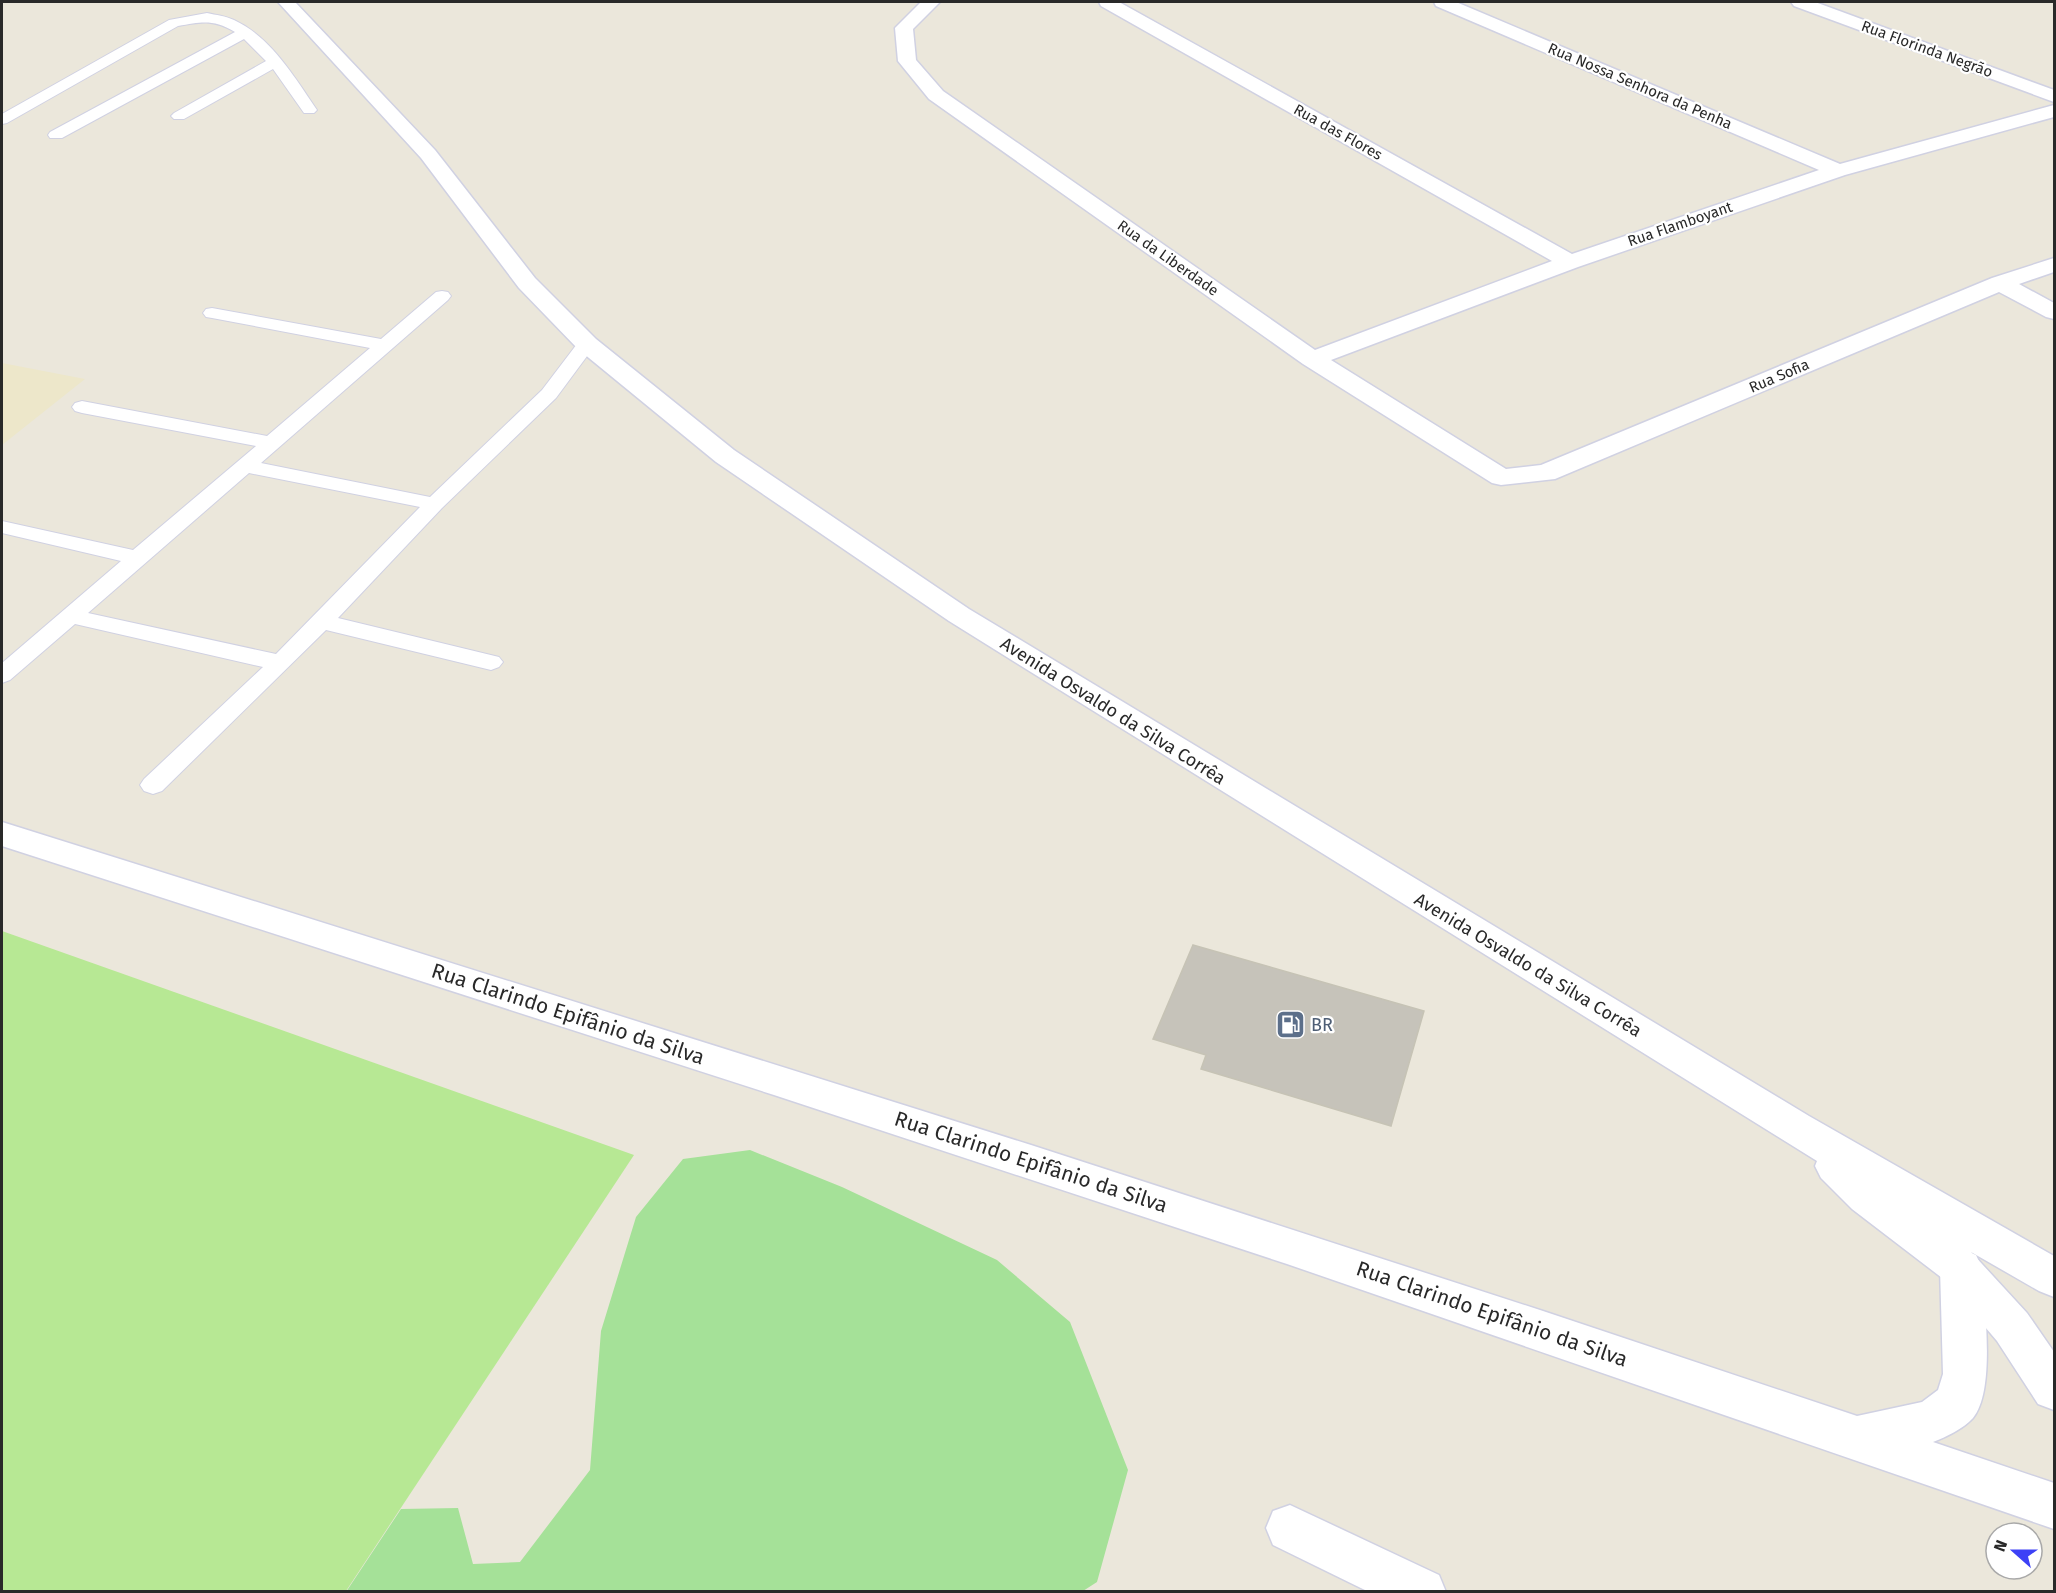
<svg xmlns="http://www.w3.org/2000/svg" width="2056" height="1593" viewBox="0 0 2056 1593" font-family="'Fira Sans',sans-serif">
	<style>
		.education { fill: #ede7ca }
		.green { fill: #a5e198 }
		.pitch { fill: #b7e894 }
		.building { fill: #c6c3ba; stroke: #c6c3b5; stroke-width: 1.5 }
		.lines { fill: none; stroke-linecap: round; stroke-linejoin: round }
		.service-casing { stroke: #d0d1e2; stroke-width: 2 }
		.minor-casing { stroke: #d0d1e2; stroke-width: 3 }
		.tertiary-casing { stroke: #d0d1e2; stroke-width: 3 }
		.secondary-casing { stroke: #d0d1e2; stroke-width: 3 }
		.service { fill: #fff; fill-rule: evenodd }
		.minor { fill: #fff; fill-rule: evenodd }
		.tertiary { fill: #fff; fill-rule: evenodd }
		.secondary { fill: #fff; fill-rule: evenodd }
		.labels { text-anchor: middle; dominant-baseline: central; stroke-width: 4.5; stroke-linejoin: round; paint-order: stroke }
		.far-street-label { font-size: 15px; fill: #292929; stroke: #fff }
		.street-label { font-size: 18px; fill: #292929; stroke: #fff }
		.service-label { font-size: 18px; fill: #4e5e75; stroke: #fff; text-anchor: start }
		.near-street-label { font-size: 21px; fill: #292929; stroke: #fff }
	</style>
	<rect width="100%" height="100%" fill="#ebe7db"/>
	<path class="education" d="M2 363 85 379 2 445Z"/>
	<path class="green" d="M750 1150 842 1187 997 1260 1070 1322 1128 1470 1097 1582 1083 1591 346 1592 401 1509 458 1508 473 1564 520 1562 590 1470 601 1331 636 1217 683 1159Z"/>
	<path class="pitch" d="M2 931 634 1155 346 1591H2Z"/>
	<path class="building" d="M1193 945 1424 1011 1391 1126 1201 1069 1206 1055 1153 1039Z"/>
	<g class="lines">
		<defs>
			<g id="service">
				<path d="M207 13C216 15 226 16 234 20 271 37 295 78 317 110L314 113H304L273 69 184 119H174L171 116 174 113 266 61 244 39 62 138H50L48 135 50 132 235 32C213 19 202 22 178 26L7 123 2 124V114L169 20Z"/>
				<path d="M442 291 448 292 451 296 448 300 261 463 430 497 542 390 580 340H594L596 344 556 398 442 508 338 618 499 657 503 662 499 667 491 670 326 630 162 791 153 794 144 791 140 785 144 779 263 667 75 624 10 680 2 683V663L121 561 2 533V521L133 550 256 446 82 413 75 411 72 407 75 403 82 401 267 436 370 348 212 318 206 317 203 313 206 309 212 308 381 339 436 292ZM249 473 420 507 276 654 88 613Z"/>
			</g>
			<g id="minor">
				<path d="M921 2H940L913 29 916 60 943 91 1315 350 1552 261 1101 6 1099 2H1119L1572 254 1819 170 1436 6 1434 2H1456L1840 164 2054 105V117L1845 175 1578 267 1331 360 1506 469 1541 465 1992 278 2054 258V272L2019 284 2054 303V319L2046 317 1999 292 1555 479 1501 485 1492 483 1303 364 929 99 898 61 895 28Z"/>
				<path d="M1290 1505 1439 1575 1446 1592H1369L1273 1545 1266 1528 1273 1511Z"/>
			</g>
			<g id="tertiary">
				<path d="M278 2H295L435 150 535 278 596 339 734 450 969 609 1809 1116 2054 1256V1297L2039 1291 1971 1252 2027 1313 2054 1352V1410L2038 1404 1997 1341 1946 1281 1852 1209 1821 1178 1815 1166 1817 1161 949 621 716 462 578 349 519 288 421 158Z"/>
				<path d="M1791 2H1815L2054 90V102L1794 6Z"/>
			</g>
			<path id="secondary" d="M2 822 1031 1145 1543 1311 1857 1416 1922 1402 1938 1390 1943 1374 1940 1268 1946 1255 1961 1249 1976 1255 1982 1268C1984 1304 1996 1390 1973 1418 1963 1429 1946 1437 1933 1442L2054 1483V1529L1287 1264 774 1095 2 846Z"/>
		</defs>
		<use href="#service" class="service-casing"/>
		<use href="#minor" class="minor-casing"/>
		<use href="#tertiary" class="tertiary-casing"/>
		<use href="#secondary" class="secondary-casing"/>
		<use href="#service" class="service"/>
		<use href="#minor" class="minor"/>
		<use href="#tertiary" class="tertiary"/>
		<use href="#secondary" class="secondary"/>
	</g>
	<defs>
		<symbol id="fuel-square" viewBox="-11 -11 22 22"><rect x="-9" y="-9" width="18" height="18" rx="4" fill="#5c6f8a" stroke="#fff"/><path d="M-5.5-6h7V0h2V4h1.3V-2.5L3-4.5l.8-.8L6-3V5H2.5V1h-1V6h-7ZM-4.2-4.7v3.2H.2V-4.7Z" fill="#fff"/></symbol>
	</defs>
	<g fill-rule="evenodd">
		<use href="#fuel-square" x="1274" y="1008" width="33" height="33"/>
	</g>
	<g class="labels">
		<g class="far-street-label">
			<text transform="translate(1927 49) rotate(20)">Rua Florinda Negrão</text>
			<text transform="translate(1640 86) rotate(23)">Rua Nossa Senhora da Penha</text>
			<text transform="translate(1338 132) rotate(29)">Rua das Flores</text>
			<text transform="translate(1680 224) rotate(-19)">Rua Flamboyant</text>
			<text transform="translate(1168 258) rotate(35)">Rua da Liberdade</text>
			<text transform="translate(1779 376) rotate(-23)">Rua Sofia</text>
		</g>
		<g class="street-label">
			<text transform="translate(1113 711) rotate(32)">Avenida Osvaldo da Silva Corrêa</text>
			<text transform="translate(1528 965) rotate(31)">Avenida Osvaldo da Silva Corrêa</text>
		</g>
		<g class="service-label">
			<text x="1311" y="1025">BR</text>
		</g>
		<g class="near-street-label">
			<text transform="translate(568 1014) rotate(18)">Rua Clarindo Epifânio da Silva</text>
			<text transform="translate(1031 1162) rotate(18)">Rua Clarindo Epifânio da Silva</text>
			<text transform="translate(1492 1314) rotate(19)">Rua Clarindo Epifânio da Silva</text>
		</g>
	</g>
	<rect width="2056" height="1593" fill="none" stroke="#292929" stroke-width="6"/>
	<g transform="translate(2014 1551) rotate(291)"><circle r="28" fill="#ffffff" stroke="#a9a9a9" stroke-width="1.5"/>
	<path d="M0-4.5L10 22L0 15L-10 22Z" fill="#3d41f6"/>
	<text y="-9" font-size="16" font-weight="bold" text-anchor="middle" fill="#292929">N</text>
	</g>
</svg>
